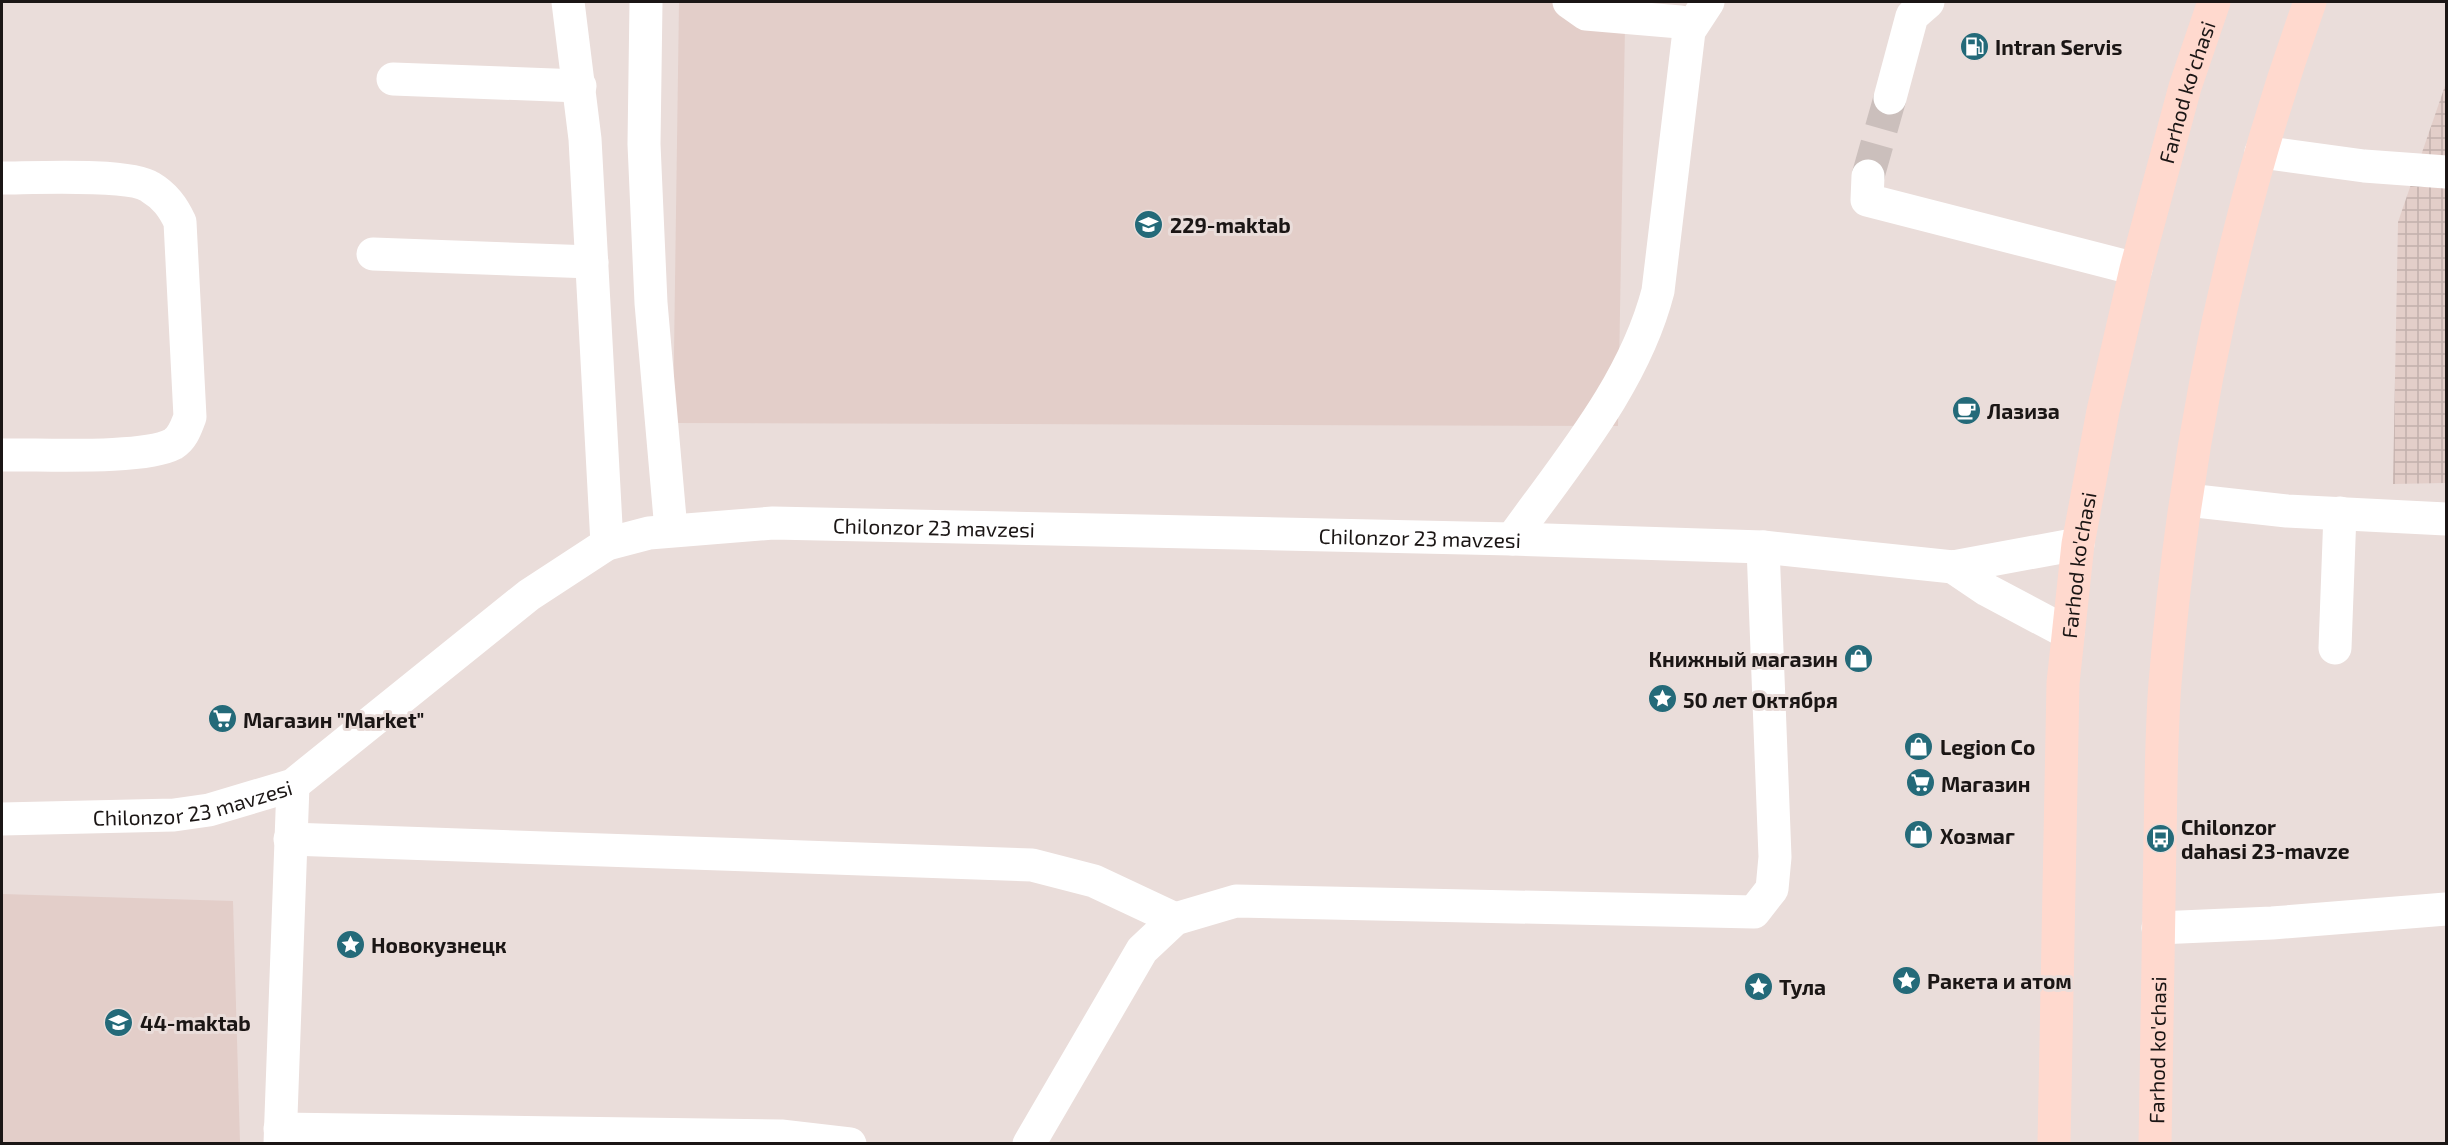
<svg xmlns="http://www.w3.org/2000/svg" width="2448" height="1145" viewBox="0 0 2448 1145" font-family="'Exo 2',sans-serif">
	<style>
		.built { fill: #e3cec9 }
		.industrial { fill: url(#industrial-grid) }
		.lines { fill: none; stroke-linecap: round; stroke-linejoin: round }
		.minor-tunnel { stroke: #cbbfbc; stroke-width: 33; stroke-dasharray: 33 16; stroke-linecap: butt }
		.minor { stroke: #fff; stroke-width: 33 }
		.major { stroke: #ffd9ce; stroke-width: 33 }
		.labels { text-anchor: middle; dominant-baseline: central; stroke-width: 6; stroke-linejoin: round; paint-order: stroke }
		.poi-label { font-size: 21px; font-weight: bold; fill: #1b1615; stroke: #eaddda; text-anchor: start }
		.street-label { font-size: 21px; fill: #1b1615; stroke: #eaddda }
	</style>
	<defs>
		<pattern id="industrial-grid" width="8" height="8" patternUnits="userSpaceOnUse" patternTransform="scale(1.5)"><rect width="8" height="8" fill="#e3cec9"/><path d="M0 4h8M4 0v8" fill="none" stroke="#c2b0ac"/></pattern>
	</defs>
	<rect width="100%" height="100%" fill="#eaddda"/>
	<g class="built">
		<path d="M679 2H1612L1625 26 1618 426 673 423Z"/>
		<path d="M2 894 233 901 240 1143H2Z"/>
	</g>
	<path class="industrial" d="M2446 83V483L2393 484 2398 222Z"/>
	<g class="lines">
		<path class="minor-tunnel" d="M1868 176 1890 98"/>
		<g class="minor">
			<path d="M568 2 585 139 607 544"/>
			<path d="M646 2 644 144 651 303 671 530"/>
			<path d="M1569 2 1586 14 1680 22"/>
			<path d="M393 79 580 86"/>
			<path d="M1890 98 1912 16 1928 2"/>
			<path d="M2261 152 2364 166 2446 172"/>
			<path d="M1868 176 1867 200 2136 269"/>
			<path d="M2 178C31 178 130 173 150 187 165 196 173 207 180 222L190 417C186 427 183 438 173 444 143 460 39 454 2 455"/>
			<path d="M373 254 592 262"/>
			<path d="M2187 500 2287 511 2446 519"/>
			<path d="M1512 539C1567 462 1634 384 1658 291L1689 31 1708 2"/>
			<path d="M1953 567 1987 590 2068 633"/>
			<path d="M2335 648 2340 513"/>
			<path id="s1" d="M2 819 174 815 209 810 293 785 529 595 607 544 649 533 773 523 1512 539 1763 547 1953 567 2078 544"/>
			<path d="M290 839 1032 865 1094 881 1175 919"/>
			<path d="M2158 928 2272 923 2446 909"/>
			<path d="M280 1129 781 1136 850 1144"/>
			<path d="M280 1144 293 785"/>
			<path d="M1029 1144 1142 950 1175 919 1236 901 1754 912 1772 889 1775 857 1763 547"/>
		</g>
		<g class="major">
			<path id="s2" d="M2054 1144 2063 683 2078 544 2103 411 2136 269 2185 87 2214 2"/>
			<path id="s3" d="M2155 1144C2156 1043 2158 942 2160 841 2161 788 2161 736 2165 683 2184 452 2231 220 2310 2"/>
		</g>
	</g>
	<defs>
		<symbol id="fuel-disc" viewBox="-11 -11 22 22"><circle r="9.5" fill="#246a79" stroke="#eaddda"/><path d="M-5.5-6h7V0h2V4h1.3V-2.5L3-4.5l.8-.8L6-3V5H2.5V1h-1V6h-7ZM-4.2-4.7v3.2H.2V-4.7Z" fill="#fff"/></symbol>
		<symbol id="school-disc" viewBox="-11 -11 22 22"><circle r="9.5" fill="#246a79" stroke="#eaddda"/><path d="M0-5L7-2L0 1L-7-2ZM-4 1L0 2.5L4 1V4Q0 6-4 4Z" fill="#fff"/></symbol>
		<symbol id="cafe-disc" viewBox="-11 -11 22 22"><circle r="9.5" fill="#246a79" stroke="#eaddda"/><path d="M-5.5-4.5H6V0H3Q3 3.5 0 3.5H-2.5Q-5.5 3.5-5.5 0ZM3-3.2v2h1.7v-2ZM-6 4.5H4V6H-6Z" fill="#fff"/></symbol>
		<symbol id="shop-disc" viewBox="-11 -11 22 22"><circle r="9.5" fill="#246a79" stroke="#eaddda"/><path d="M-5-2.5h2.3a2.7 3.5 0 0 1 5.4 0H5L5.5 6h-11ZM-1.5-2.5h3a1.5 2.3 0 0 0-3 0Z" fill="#fff"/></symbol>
		<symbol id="sight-disc" viewBox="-11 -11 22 22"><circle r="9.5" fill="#246a79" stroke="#eaddda"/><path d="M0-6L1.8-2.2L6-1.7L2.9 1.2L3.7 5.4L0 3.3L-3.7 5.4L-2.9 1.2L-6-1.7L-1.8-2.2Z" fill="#fff"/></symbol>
		<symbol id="supermarket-disc" viewBox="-11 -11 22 22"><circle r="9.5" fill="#246a79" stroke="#eaddda"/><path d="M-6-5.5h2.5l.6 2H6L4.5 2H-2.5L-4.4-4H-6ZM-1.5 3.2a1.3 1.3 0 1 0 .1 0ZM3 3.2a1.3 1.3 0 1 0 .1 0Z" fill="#fff"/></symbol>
		<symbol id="bus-disc" viewBox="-11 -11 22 22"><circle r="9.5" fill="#246a79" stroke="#eaddda"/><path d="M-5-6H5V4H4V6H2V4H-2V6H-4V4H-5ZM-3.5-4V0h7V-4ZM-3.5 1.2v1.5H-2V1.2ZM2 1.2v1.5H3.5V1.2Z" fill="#fff"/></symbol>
	</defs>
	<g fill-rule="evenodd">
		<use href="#fuel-disc" x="1958" y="30" width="33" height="33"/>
		<use href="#school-disc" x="1132" y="208" width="33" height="33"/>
		<use href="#cafe-disc" x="1950" y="394" width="33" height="33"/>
		<use href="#shop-disc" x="1842" y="642" width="33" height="33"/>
		<use href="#sight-disc" x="1646" y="682" width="33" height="33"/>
		<use href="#supermarket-disc" x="206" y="702" width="33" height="33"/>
		<use href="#shop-disc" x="1902" y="730" width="33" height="33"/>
		<use href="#supermarket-disc" x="1904" y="766" width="33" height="33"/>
		<use href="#shop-disc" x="1902" y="818" width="33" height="33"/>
		<use href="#bus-disc" x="2144" y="822" width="33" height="33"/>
		<use href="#sight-disc" x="334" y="928" width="33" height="33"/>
		<use href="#sight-disc" x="1890" y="964" width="33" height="33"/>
		<use href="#sight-disc" x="1742" y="970" width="33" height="33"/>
		<use href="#school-disc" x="102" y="1006" width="33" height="33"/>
	</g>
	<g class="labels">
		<g class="poi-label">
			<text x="1995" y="46">Intran Servis</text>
			<text x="1170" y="224">229-maktab</text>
			<text x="1987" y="410">Лазиза</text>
			<text x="1838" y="658" text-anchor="end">Книжный магазин</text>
			<text x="1683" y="699">50 лет Октября</text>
			<text x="243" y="719">Магазин "Market"</text>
			<text x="1940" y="746">Legion Co</text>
			<text x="1941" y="783">Магазин</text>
			<text x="2181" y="826">Chilonzor<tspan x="2181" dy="24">dahasi 23-mavze</tspan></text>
			<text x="1940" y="835">Хозмаг</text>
			<text x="371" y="944">Новокузнецк</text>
			<text x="1927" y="980">Ракета и атом</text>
			<text x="1779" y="986">Тула</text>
			<text x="140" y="1022">44-maktab</text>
		</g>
		<g class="street-label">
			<text stroke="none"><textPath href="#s2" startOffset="1066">Farhod ko'chasi</textPath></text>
			<text stroke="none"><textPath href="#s1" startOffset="1020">Chilonzor 23 mavzesi</textPath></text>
			<text stroke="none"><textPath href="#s1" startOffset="1506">Chilonzor 23 mavzesi</textPath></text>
			<text stroke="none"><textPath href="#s2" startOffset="580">Farhod ko'chasi</textPath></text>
			<text stroke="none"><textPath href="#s1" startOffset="192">Chilonzor 23 mavzesi</textPath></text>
			<text stroke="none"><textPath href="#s3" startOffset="94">Farhod ko'chasi</textPath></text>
		</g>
	</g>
	<rect width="2448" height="1145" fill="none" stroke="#1b1615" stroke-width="6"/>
</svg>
